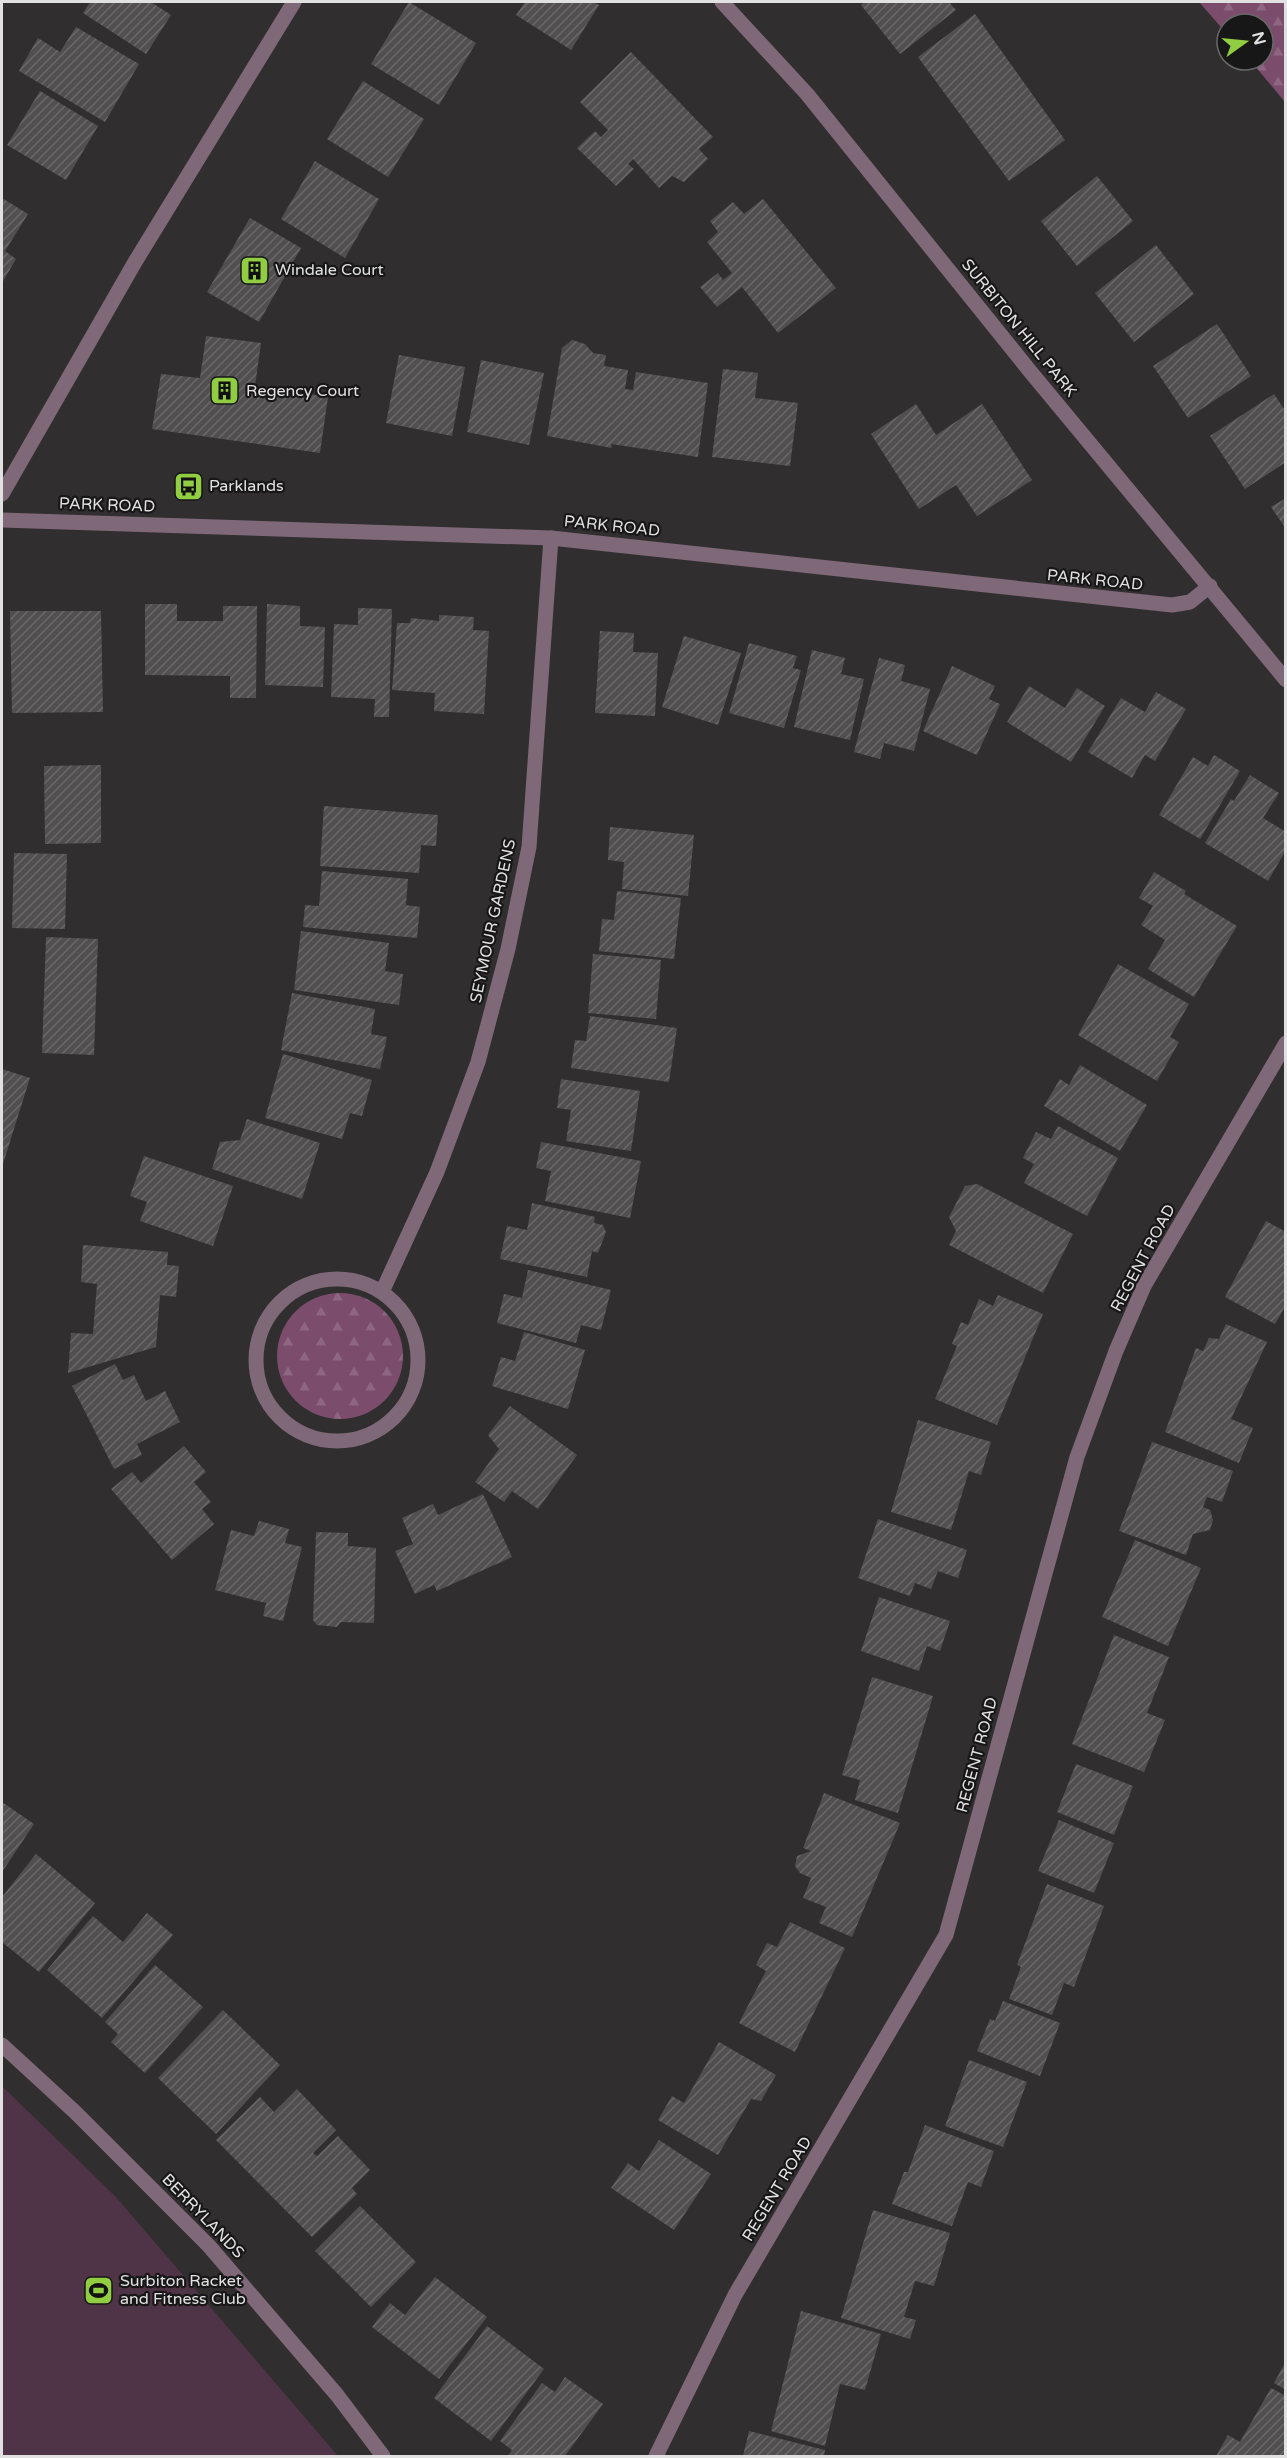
<svg xmlns="http://www.w3.org/2000/svg" width="1287" height="2458" viewBox="0 0 1287 2458" font-family="'Varela Round',sans-serif">
	<style>
		.forest { fill: url(#forest-firs) }
		.pitch { fill: #4f3346 }
		.building { fill: url(#building-hatch) }
		.lines { fill: none; stroke-linecap: round; stroke-linejoin: round }
		.minor { stroke: #7f6877; stroke-width: 15 }
		.labels { text-anchor: middle; dominant-baseline: central; stroke-width: 4.5; stroke-linejoin: round; paint-order: stroke }
		.poi-label { font-size: 16px; fill: #e2e1e2; stroke: #181718; text-anchor: start }
		.street-label { font-size: 16px; fill: #e2e1e2; stroke: #181718 }
	</style>
	<defs>
		<pattern id="forest-firs" width="22" height="20" patternUnits="userSpaceOnUse" patternTransform="scale(1.5)"><rect width="22" height="20" fill="#7b4c6c"/><path d="M5 1l3.5 6h-7zM16 11l3.5 6h-7z" fill="#8d6681"/></pattern>
		<pattern id="building-hatch" width="6" height="6" patternUnits="userSpaceOnUse" patternTransform="scale(1.5)"><rect width="6" height="6" fill="#514f50"/><path d="M-1 1l2-2M0 6l6-6M5 7l2-2" fill="none" stroke="#6a6869"/></pattern>
	</defs>
	<rect width="100%" height="100%" fill="#312e30"/>
	<g class="forest">
		<path d="M1199 2H1285V102L1250 60H1263V24H1227V34Z"/>
		<circle cx="340" cy="1356" r="63"/>
	</g>
	<path class="pitch" d="M2 2086 116 2197 338 2456H2Z"/>
	<g class="building">
		<path d="M90 2H151L171 15 146 54 83 13Z"/>
		<path d="M409 2 476 43 439 105 371 64Z"/>
		<path d="M525 2H593L599 5 571 50 516 15Z"/>
		<path d="M864 2H949L956 10 900 54 861 5Z"/>
		<path d="M975 14 1065 140 1009 181 918 57Z"/>
		<path d="M76 27 139 64 105 122 19 71 38 38 60 52Z"/>
		<path d="M631 52 713 137 699 149 708 159 684 182 672 176 659 188 633 159 628 164 634 169 616 186 577 148 595 131 601 137 608 130 580 102Z"/>
		<path d="M363 81 424 119 388 177 327 139Z"/>
		<path d="M40 91 98 126 66 180 7 145Z"/>
		<path d="M315 161 379 199 345 258 281 219Z"/>
		<path d="M1097 176 1133 221 1077 266 1041 221Z"/>
		<path d="M2 198 28 214 5 251 16 259 2 283Z"/>
		<path d="M763 199 836 288 778 333 742 287 717 307 700 287 718 273 723 280 732 273 707 242 718 232 710 221 733 202 744 214Z"/>
		<path d="M250 218 301 248 259 322 207 292Z"/>
		<path d="M1156 245 1194 294 1134 342 1095 293Z"/>
		<path d="M1217 324 1251 376 1188 418 1153 366Z"/>
		<path d="M206 336 261 343 255 386 328 397 320 453 152 429 161 374 200 378Z"/>
		<path d="M572 340 585 344 593 353 606 355 604 366 628 370 625 389 633 390 636 372 708 383 698 457 611 444 612 448 547 436 562 348Z"/>
		<path d="M399 355 465 367 452 436 386 423Z"/>
		<path d="M481 360 544 373 529 445 467 432Z"/>
		<path d="M723 369 758 373 755 398 798 403 790 466 712 457Z"/>
		<path d="M1274 394 1286 412V462L1245 489 1210 436Z"/>
		<path d="M916 404 936 435 982 404 1032 480 977 516 956 485 919 509 871 434Z"/>
		<path d="M1286 498V529L1271 507Z"/>
		<path d="M145 604H177V621H223V606H257L256 698H230V676L145 675Z"/>
		<path d="M267 604 300 606V626L325 627 323 687 265 685Z"/>
		<path d="M358 608 392 609 389 717H374L375 699 331 697 334 624 358 625Z"/>
		<path d="M10 611H101L103 712 12 713Z"/>
		<path d="M439 615 474 617 473 630 489 631 484 714 434 711 435 693 392 690 397 623H410L411 618 439 621Z"/>
		<path d="M600 631 634 633 633 652 658 653 655 716 595 713Z"/>
		<path d="M684 636 741 653 718 725 662 707Z"/>
		<path d="M749 643 797 656 793 668 801 670 784 728 729 713Z"/>
		<path d="M812 650 845 658 841 674 864 679 850 740 794 727Z"/>
		<path d="M879 658 905 665 901 681 930 689 914 751 884 743 880 759 854 752Z"/>
		<path d="M952 666 995 686 989 699 1000 704 977 755 923 731Z"/>
		<path d="M1029 686 1065 708 1077 688 1105 706 1071 762 1007 722Z"/>
		<path d="M1156 692 1186 709 1155 761 1145 755 1132 778 1088 752 1121 698 1145 712Z"/>
		<path d="M1214 755 1240 771 1200 839 1159 815 1193 757 1208 766Z"/>
		<path d="M101 765V843L45 844 44 766Z"/>
		<path d="M1250 775 1279 793 1263 818 1286 832V850L1268 881 1205 843 1231 799 1234 801Z"/>
		<path d="M324 806 438 815 436 846 421 845 419 873 320 866Z"/>
		<path d="M610 827 694 835 688 896 622 889 624 862 608 860Z"/>
		<path d="M14 853 67 854 65 929 12 928Z"/>
		<path d="M322 871 408 879 406 905 420 907 417 938 303 927 305 905 319 906Z"/>
		<path d="M1154 872 1186 891 1184 894 1237 926 1194 997 1148 969 1165 940 1141 925 1153 906 1139 898Z"/>
		<path d="M617 891 681 898 674 959 599 951 602 919 614 920Z"/>
		<path d="M301 931 389 943 385 971 403 974 399 1005 294 990Z"/>
		<path d="M46 937 98 939 94 1055 42 1053Z"/>
		<path d="M593 954 661 960 656 1019 588 1013Z"/>
		<path d="M1118 964 1189 1004 1170 1037 1179 1042 1157 1081 1078 1035Z"/>
		<path d="M292 993 375 1009 371 1034 387 1037 380 1069 281 1050Z"/>
		<path d="M590 1016 677 1028 669 1082 571 1068 575 1040 586 1041Z"/>
		<path d="M283 1054 372 1080 362 1116 350 1113 342 1139 265 1118Z"/>
		<path d="M1080 1065 1147 1105 1120 1151 1044 1106 1060 1079 1069 1085Z"/>
		<path d="M2 1069 30 1078 2 1167Z"/>
		<path d="M561 1079 640 1091 631 1151 566 1141 571 1110 557 1108Z"/>
		<path d="M247 1119 320 1143 302 1199 212 1169 220 1142 240 1140Z"/>
		<path d="M1058 1126 1118 1158 1087 1216 1024 1183 1034 1164 1023 1158 1036 1132 1051 1139Z"/>
		<path d="M541 1142 641 1161 630 1218 545 1201 551 1171 536 1168Z"/>
		<path d="M144 1156 233 1186 213 1246 140 1221 147 1202 130 1196Z"/>
		<path d="M977 1184 1073 1234 1043 1293 949 1245 956 1231 949 1217 965 1186Z"/>
		<path d="M532 1203 595 1217 594 1223 603 1225 606 1232 598 1253 592 1251 587 1277 500 1259 507 1226 527 1230Z"/>
		<path d="M1266 1221 1286 1232V1305L1275 1324 1225 1297Z"/>
		<path d="M83 1245 168 1252 167 1265 179 1266 176 1297 160 1295 156 1347 68 1373 71 1333 93 1334 97 1284 81 1282Z"/>
		<path d="M528 1270 611 1290 601 1330 581 1325 576 1343 497 1323 504 1294 522 1298Z"/>
		<path d="M998 1295 1043 1314 997 1425 935 1399 957 1346 952 1344 961 1322 968 1325 979 1299 993 1306Z"/>
		<path d="M1226 1324 1267 1342 1231 1419 1253 1428 1239 1463 1165 1432 1196 1348 1203 1351 1209 1338 1219 1339Z"/>
		<path d="M524 1332 585 1350 568 1409 492 1386 501 1357 515 1361Z"/>
		<path d="M115 1364 123 1380 134 1375 146 1401 165 1391 180 1422 137 1444 142 1455 114 1469 72 1386Z"/>
		<path d="M510 1406 577 1455 538 1509 512 1491 504 1502 475 1482 499 1449 488 1435Z"/>
		<path d="M918 1420 991 1442 981 1475 969 1471 951 1530 891 1512Z"/>
		<path d="M1152 1442 1233 1471 1222 1502 1207 1497 1203 1507 1210 1510 1213 1520 1210 1530 1193 1534 1186 1555 1119 1531Z"/>
		<path d="M184 1446 206 1472 194 1482 211 1502 202 1509 214 1524 172 1560 111 1489 132 1472 141 1483Z"/>
		<path d="M483 1494 512 1557 437 1591 434 1585 415 1594 395 1551 413 1544 402 1518 433 1504 438 1515Z"/>
		<path d="M878 1519 967 1550 958 1578 938 1571 931 1589 915 1583 910 1596 858 1578Z"/>
		<path d="M259 1521 289 1529 285 1543 302 1547 283 1621 263 1616 266 1603 215 1590 231 1530 254 1536Z"/>
		<path d="M316 1532 348 1533V1546L376 1548 374 1623 341 1622 337 1627 317 1625 313 1620Z"/>
		<path d="M1135 1540 1201 1568 1168 1646 1102 1617Z"/>
		<path d="M879 1597 950 1621 940 1651 927 1646 919 1671 861 1651Z"/>
		<path d="M1114 1635 1169 1657 1147 1713 1165 1720 1144 1772 1072 1744Z"/>
		<path d="M872 1677 933 1696 898 1813 855 1800 860 1780 842 1775Z"/>
		<path d="M1076 1764 1133 1786 1114 1835 1057 1812Z"/>
		<path d="M824 1793 900 1823 852 1937 819 1923 826 1907 803 1898 811 1878 800 1873 795 1866 797 1856 811 1851 803 1848Z"/>
		<path d="M2 1802 34 1824 2 1872Z"/>
		<path d="M1059 1820 1114 1843 1094 1893 1038 1871Z"/>
		<path d="M36 1854 95 1903 39 1972 2 1942V1897Z"/>
		<path d="M1047 1884 1104 1906 1074 1987 1064 1983 1052 2015 1009 1999 1021 1967 1017 1965Z"/>
		<path d="M147 1913 173 1935 102 2018 47 1970 93 1916 123 1942Z"/>
		<path d="M790 1922 845 1948 795 2052 739 2023 766 1971 756 1965 767 1943 777 1947Z"/>
		<path d="M155 1965 203 2007 145 2073 111 2042 118 2034 105 2022Z"/>
		<path d="M1003 2001 1060 2023 1040 2076 977 2051 990 2019 995 2021Z"/>
		<path d="M223 2010 280 2065 216 2134 158 2078Z"/>
		<path d="M719 2042 776 2075 761 2101 751 2099 718 2155 658 2120 672 2096 684 2103Z"/>
		<path d="M969 2060 1027 2082 1003 2147 945 2126Z"/>
		<path d="M297 2089 336 2130 313 2153 317 2156 338 2136 370 2170 352 2188 357 2194 312 2237 216 2140 260 2097 274 2112Z"/>
		<path d="M925 2125 994 2151 981 2187 968 2182 952 2226 892 2204 904 2172H908Z"/>
		<path d="M659 2140 711 2174 674 2230 611 2188 628 2163 639 2171Z"/>
		<path d="M360 2206 416 2262 371 2307 315 2251Z"/>
		<path d="M873 2210 950 2233 934 2286 915 2281 904 2317 916 2320 910 2339 841 2318Z"/>
		<path d="M435 2277 487 2317 439 2379 372 2327 390 2303 405 2315Z"/>
		<path d="M801 2311 881 2334 865 2390 840 2384 825 2446 771 2431Z"/>
		<path d="M487 2326 544 2369 491 2441 434 2398Z"/>
		<path d="M1286 2361V2390L1274 2383Z"/>
		<path d="M565 2377 603 2404 565 2456H508L512 2450 500 2441 542 2383 555 2392Z"/>
		<path d="M1271 2388 1286 2396V2456H1216L1228 2435 1240 2442Z"/>
		<path d="M749 2431 825 2450 824 2456H743Z"/>
	</g>
	<g class="lines">
		<g class="minor">
			<path d="M722 2 807 94 1029 370 1286 680"/>
			<path d="M2 494 135 262 294 2"/>
			<path d="M2 520 551 538 1172 605 1190 602 1210 586"/>
			<circle cx="337" cy="1360" r="81"/>
			<path d="M382 1292 437 1172 478 1062 508 949 529 847 551 538"/>
			<path d="M2 2045 75 2112 209 2246 337 2395 383 2456"/>
			<path d="M656 2456 735 2295 946 1935 1077 1457 1116 1351 1144 1286 1286 1043"/>
		</g>
	</g>
	<defs>
		<symbol id="building-square" viewBox="-11 -11 22 22"><rect x="-9" y="-9" width="18" height="18" rx="4" fill="#91cd40" stroke="#181718"/><path d="M-4-6H4V6H1V3H-1V6H-4ZM-2.5-4.3h1.7v1.8h-1.7ZM.8-4.3h1.7v1.8H.8ZM-2.5-1h1.7V.8h-1.7ZM.8-1h1.7V.8H.8Z" fill="#111"/></symbol>
		<symbol id="bus-square" viewBox="-11 -11 22 22"><rect x="-9" y="-9" width="18" height="18" rx="4" fill="#91cd40" stroke="#181718"/><path d="M-5-6H5V4H4V6H2V4H-2V6H-4V4H-5ZM-3.5-4V0h7V-4ZM-3.5 1.2v1.5H-2V1.2ZM2 1.2v1.5H3.5V1.2Z" fill="#111"/></symbol>
		<symbol id="stadium-square" viewBox="-11 -11 22 22"><rect x="-9" y="-9" width="18" height="18" rx="4" fill="#91cd40" stroke="#181718"/><path d="M0-5a6.5 5 0 1 0 0 10a6.5 5 0 1 0 0-10ZM-3.5-1.8h7v3.6h-7Z" fill="#111"/></symbol>
	</defs>
	<g fill-rule="evenodd">
		<use href="#building-square" x="238" y="254" width="33" height="33"/>
		<use href="#building-square" x="208" y="374" width="33" height="33"/>
		<use href="#bus-square" x="172" y="470" width="33" height="33"/>
		<use href="#stadium-square" x="82" y="2274" width="33" height="33"/>
	</g>
	<g class="labels">
		<g class="poi-label">
			<text x="275" y="270">Windale Court</text>
			<text x="246" y="391">Regency Court</text>
			<text x="209" y="486">Parklands</text>
			<text x="120" y="2281">Surbiton Racket<tspan x="120" dy="18">and Fitness Club</tspan></text>
		</g>
		<g class="street-label">
			<text transform="translate(1019 328) rotate(51)">SURBITON HILL PARK</text>
			<text transform="translate(107 505) rotate(2)">PARK ROAD</text>
			<text transform="translate(612 526) rotate(6)">PARK ROAD</text>
			<text transform="translate(1095 580) rotate(6)">PARK ROAD</text>
			<text transform="translate(493 921) rotate(-78)">SEYMOUR GARDENS</text>
			<text transform="translate(1143 1258) rotate(-62)">REGENT ROAD</text>
			<text transform="translate(977 1755) rotate(-75)">REGENT ROAD</text>
			<text transform="translate(777 2189) rotate(-59)">REGENT ROAD</text>
			<text transform="translate(203 2216) rotate(46)">BERRYLANDS</text>
		</g>
	</g>
	<rect width="1287" height="2458" fill="none" stroke="#e2e1e2" stroke-width="6"/>
	<g transform="translate(1245 42) rotate(75)"><circle r="28" fill="#181718" stroke="#696869" stroke-width="1.5"/>
	<path d="M0-4.5L10 22L0 15L-10 22Z" fill="#91cd40"/>
	<text y="-9" font-size="16" font-weight="bold" text-anchor="middle" fill="#e2e1e2">N</text>
	</g>
</svg>
